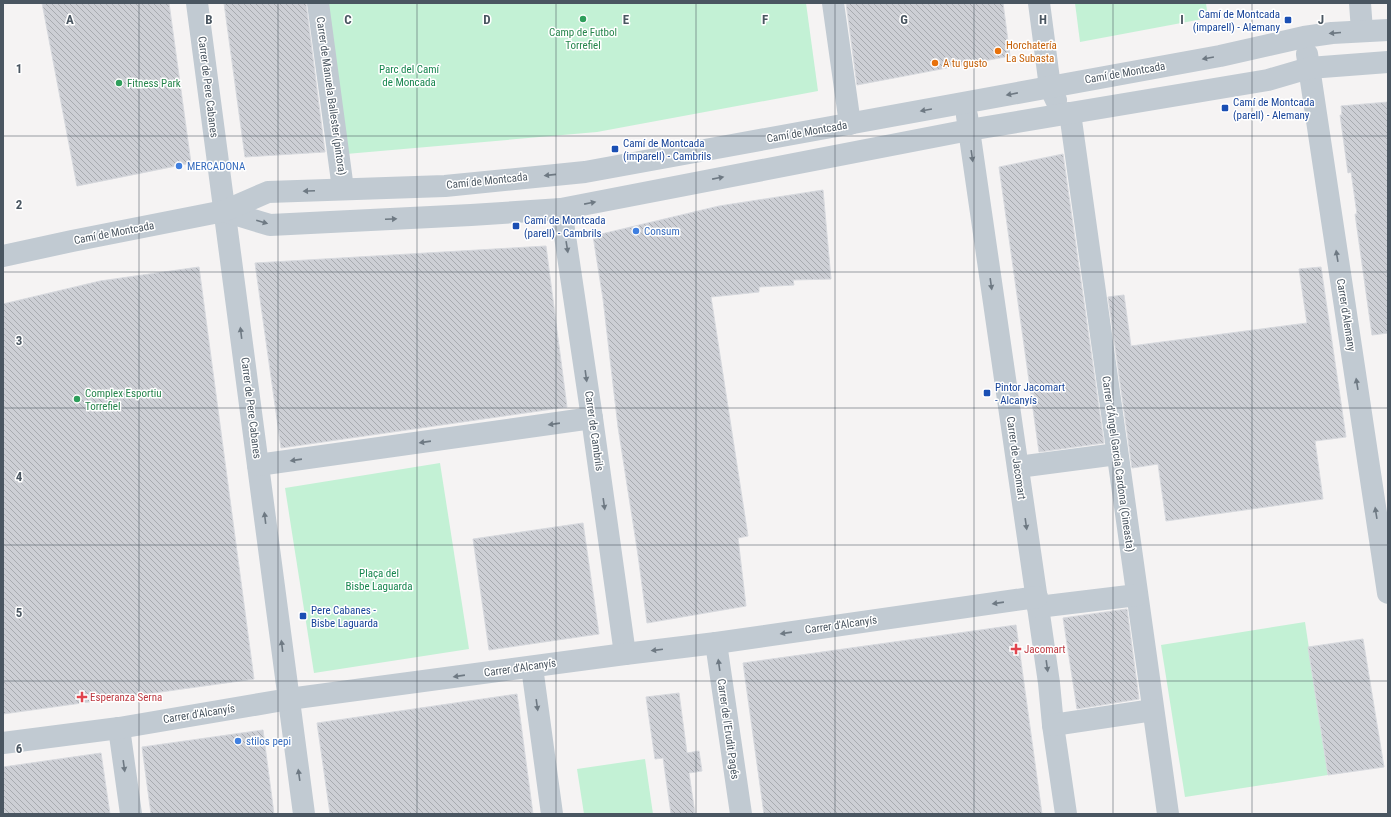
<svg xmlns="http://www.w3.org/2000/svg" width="1391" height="817" viewBox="0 0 1391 817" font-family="'Roboto Condensed',sans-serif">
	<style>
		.green { fill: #c3f1d5 }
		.building { fill: url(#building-back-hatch); stroke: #d7d9de }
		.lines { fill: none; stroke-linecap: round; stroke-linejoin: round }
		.minor { stroke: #c1cad2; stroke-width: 22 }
		.oneway { fill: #6e7983 }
		.grid { fill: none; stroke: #4a5661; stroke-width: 1; stroke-opacity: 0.55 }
		.leisure-dot { fill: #2e9e5b; stroke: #fff; stroke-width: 1.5 }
		.transit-dot { fill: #1a4fb4; stroke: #fff; stroke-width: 1.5 }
		.food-dot { fill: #e8710a; stroke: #fff; stroke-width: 1.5 }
		.shop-dot { fill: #3f7fe0; stroke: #fff; stroke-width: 1.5 }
		.health-dot { fill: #e0444e; stroke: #fff; stroke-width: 1.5 }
		.labels { text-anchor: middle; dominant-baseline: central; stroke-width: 3; stroke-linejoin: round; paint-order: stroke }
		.transit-label { font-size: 11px; fill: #164399; stroke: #fff; text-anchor: start }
		.leisure-label { font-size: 11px; fill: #27864d; stroke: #fff; text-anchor: start }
		.food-label { font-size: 11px; fill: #c56008; stroke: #fff; text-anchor: start }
		.park-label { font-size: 11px; fill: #17864f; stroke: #fff }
		.street-label { font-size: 11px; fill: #4a5661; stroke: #fff }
		.shop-label { font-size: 11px; fill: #366cbe; stroke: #fff; text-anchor: start }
		.health-label { font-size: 11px; fill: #be3a42; stroke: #fff; text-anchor: start }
		.grid-label { font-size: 13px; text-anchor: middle; font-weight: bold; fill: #4a5661; stroke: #fff; stroke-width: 3; stroke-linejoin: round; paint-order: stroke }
	</style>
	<defs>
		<pattern id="building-back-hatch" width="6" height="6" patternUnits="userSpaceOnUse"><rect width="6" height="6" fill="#cdcfd5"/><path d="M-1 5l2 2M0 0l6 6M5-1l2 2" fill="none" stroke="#a8abb0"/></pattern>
	</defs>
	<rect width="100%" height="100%" fill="#f5f3f3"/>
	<g class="green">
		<path d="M326 3H806L818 91 597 132 346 154Z"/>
		<path d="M1075 3H1206L1208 18 1080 42Z"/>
		<path d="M440 463 469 649 314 673 285 488Z"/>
		<path d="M1305 622 1328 775 1185 797 1161 645Z"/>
		<path d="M645 759 653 814H584L577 769Z"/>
	</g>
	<g class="building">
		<path d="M42 3H169L191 163 77 186Z"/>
		<path d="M224 3H306L325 152 245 157Z"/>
		<path d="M846 3H1003L1010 56 857 85Z"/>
		<path d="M1388 102V333L1372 335 1355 214H1357L1351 172 1348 173 1340 115H1342L1341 106Z"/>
		<path d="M1063 154 1104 443 1039 452 999 167Z"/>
		<path d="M823 190 831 279 793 280 794 285 759 287V292L711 297 748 536 738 538 746 606 647 623 638 555 618 427 603 299 593 236 719 206Z"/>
		<path d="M546 246 567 407 281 448 255 263Z"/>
		<path d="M199 267 254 679 3 714V304L100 281Z"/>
		<path d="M1321 267 1346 437 1315 441 1323 499 1166 521 1158 464 1132 468 1108 297 1124 295 1131 346 1307 323 1299 269Z"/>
		<path d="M583 523 599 634 489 650 473 539Z"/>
		<path d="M1127 609 1139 699 1077 709 1063 618Z"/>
		<path d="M1016 625 1042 814H764L743 663Z"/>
		<path d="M1363 639 1384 767 1328 775 1308 647Z"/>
		<path d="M679 693 687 753 699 751 702 771 689 773 695 814H671L663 758 655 759 646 697Z"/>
		<path d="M517 694 533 814H330L317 723Z"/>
		<path d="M263 730 274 814H151L142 747Z"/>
		<path d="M101 753 110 814H3V767Z"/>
	</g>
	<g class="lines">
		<g class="minor">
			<path d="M197 3 304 814"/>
			<path d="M318 3 343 189"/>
			<path d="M833 3 850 124"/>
			<path d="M1039 3 1050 87 1056 100"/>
			<path d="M1360 3 1362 31"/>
			<path d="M1307 54 1388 593"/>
			<path d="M1070 113 1168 814"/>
			<path d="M967 116 1049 683 1053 725 1066 814"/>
			<path d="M561 209 592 418 625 654"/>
			<path d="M224 211 270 225 471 215 561 209 969 130 1268 80 1309 68 1388 62"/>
			<path d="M3 256 72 241 224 211 268 192 445 186 585 172 1220 56 1304 37 1332 33 1388 30"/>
			<path d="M258 465 592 418"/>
			<path d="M1018 467 1117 454"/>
			<path d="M1038 607 1137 595"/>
			<path d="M716 643 741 814"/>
			<path d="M532 667 552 814"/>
			<path d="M1053 725 1153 710"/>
			<path d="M119 728 131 814"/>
			<path d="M3 743 119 728 289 699 625 654 716 643 1037 597"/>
		</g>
	</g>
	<defs><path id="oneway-solid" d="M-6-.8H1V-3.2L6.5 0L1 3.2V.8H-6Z"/></defs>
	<g class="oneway">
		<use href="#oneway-solid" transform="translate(1335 33) rotate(175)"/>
		<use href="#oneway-solid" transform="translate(1208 58) rotate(170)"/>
		<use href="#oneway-solid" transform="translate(1012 94) rotate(169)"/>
		<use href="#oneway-solid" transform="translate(926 110) rotate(170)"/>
		<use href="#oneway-solid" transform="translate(972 156) rotate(82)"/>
		<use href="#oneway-solid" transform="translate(550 175) rotate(174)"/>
		<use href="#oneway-solid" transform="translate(718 178) rotate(-11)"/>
		<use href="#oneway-solid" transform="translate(309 191) rotate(178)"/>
		<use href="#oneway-solid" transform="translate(590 203) rotate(-11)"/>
		<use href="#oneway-solid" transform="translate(391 219) rotate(-3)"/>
		<use href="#oneway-solid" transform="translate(262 222) rotate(16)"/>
		<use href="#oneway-solid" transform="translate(567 247) rotate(81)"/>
		<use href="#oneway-solid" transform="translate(1337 256) rotate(-99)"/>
		<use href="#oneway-solid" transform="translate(991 284) rotate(82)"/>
		<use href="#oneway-solid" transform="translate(241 333) rotate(-97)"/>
		<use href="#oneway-solid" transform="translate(586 376) rotate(82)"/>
		<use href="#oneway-solid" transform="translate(1357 384) rotate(-99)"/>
		<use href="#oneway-solid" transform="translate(554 424) rotate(172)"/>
		<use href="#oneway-solid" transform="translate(425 442) rotate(172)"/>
		<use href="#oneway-solid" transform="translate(296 460) rotate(172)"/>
		<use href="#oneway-solid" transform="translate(604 504) rotate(82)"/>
		<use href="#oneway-solid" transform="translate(1376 513) rotate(-99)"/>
		<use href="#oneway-solid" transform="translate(265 518) rotate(-97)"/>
		<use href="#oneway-solid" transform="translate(1026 524) rotate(82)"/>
		<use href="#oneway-solid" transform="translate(998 603) rotate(172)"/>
		<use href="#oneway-solid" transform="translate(786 633) rotate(172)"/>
		<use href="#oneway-solid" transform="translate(282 646) rotate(-97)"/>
		<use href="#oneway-solid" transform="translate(657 650) rotate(173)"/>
		<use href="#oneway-solid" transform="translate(719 665) rotate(-98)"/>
		<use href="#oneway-solid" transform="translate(1047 666) rotate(82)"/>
		<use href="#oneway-solid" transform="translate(459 676) rotate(172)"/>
		<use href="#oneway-solid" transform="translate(537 705) rotate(82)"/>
		<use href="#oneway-solid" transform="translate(124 766) rotate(82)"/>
		<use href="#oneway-solid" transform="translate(299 775) rotate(-98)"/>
	</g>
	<path class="grid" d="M139 3V814M278 3V814M417 3V814M556 3V814M696 3V814M835 3V814M974 3V814M1113 3V814M1252 3V814M3 136H1388M3 272H1388M3 408H1388M3 545H1388M3 681H1388"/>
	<g class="leisure-dot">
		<circle cx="583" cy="19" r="4"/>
		<circle cx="119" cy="83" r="4"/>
		<circle cx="77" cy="399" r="4"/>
	</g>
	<g class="transit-dot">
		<rect x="1284" y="16" width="8" height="8" rx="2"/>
		<rect x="1221" y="104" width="8" height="8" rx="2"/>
		<rect x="611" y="145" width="8" height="8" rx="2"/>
		<rect x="512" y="222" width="8" height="8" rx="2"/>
		<rect x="983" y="389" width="8" height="8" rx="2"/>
		<rect x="299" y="612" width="8" height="8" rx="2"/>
	</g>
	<g class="food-dot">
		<circle cx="998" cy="51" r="4"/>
		<circle cx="935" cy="63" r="4"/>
	</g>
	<g class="shop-dot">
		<circle cx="179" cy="166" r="4"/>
		<circle cx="636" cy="231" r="4"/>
		<circle cx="238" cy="741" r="4"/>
	</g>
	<g class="health-dot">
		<path d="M1014 643h4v4h4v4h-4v4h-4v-4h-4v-4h4z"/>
		<path d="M80 691h4v4h4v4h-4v4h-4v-4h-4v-4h4z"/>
	</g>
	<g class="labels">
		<g class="transit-label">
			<text x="1280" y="14" text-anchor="end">Camí de Montcada<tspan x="1280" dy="13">(imparell) - Alemany</tspan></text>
			<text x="1233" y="102">Camí de Montcada<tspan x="1233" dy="13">(parell) - Alemany</tspan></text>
			<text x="623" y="143">Camí de Montcada<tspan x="623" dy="13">(imparell) - Cambrils</tspan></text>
			<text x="524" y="220">Camí de Montcada<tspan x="524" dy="13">(parell) - Cambrils</tspan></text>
			<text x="995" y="387">Pintor Jacomart<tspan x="995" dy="13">- Alcanyís</tspan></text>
			<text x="311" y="610">Pere Cabanes -<tspan x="311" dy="13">Bisbe Laguarda</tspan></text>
		</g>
		<g class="leisure-label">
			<text x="583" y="32" text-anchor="middle">Camp de Futbol<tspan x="583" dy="13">Torrefiel</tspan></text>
			<text x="127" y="83">Fitness Park</text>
			<text x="85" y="393">Complex Esportiu<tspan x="85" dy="13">Torrefiel</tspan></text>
		</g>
		<g class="food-label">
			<text x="1006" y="45">Horchatería<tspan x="1006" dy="13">La Subasta</tspan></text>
			<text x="943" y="63">A tu gusto</text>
		</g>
		<g class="park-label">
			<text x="409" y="69">Parc del Camí<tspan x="409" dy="13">de Moncada</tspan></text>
			<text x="379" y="573">Plaça del<tspan x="379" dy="13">Bisbe Laguarda</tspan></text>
		</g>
		<g class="street-label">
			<text transform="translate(1125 73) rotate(-10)">Camí de Montcada</text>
			<text transform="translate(208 87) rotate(83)">Carrer de Pere Cabanes</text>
			<text transform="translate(331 96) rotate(82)">Carrer de Manuela Ballester (pintora)</text>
			<text transform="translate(807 132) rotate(-10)">Camí de Montcada</text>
			<text transform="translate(487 181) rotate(-6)">Camí de Montcada</text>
			<text transform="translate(114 233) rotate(-11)">Camí de Montcada</text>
			<text transform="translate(1346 315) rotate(81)">Carrer d'Alemany</text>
			<text transform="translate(251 408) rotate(83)">Carrer de Pere Cabanes</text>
			<text transform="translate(594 431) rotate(82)">Carrer de Cambrils</text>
			<text transform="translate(1016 458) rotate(82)">Carrer de Jacomart</text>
			<text transform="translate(1118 464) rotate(82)">Carrer d'Ángel García Cardona (Cineasta)</text>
			<text transform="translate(841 625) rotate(-8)">Carrer d'Alcanyís</text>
			<text transform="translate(520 668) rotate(-8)">Carrer d'Alcanyís</text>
			<text transform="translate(199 714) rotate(-9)">Carrer d'Alcanyís</text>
			<text transform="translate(728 729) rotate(82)">Carrer de l'Erudit Pagés</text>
		</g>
		<g class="shop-label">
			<text x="187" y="166">MERCADONA</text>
			<text x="644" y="231">Consum</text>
			<text x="246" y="741">stilos pepi</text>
		</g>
		<g class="health-label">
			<text x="1024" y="649">Jacomart</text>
			<text x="90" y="697">Esperanza Serna</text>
		</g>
	</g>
	<g class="grid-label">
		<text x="70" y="24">A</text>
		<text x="209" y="24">B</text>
		<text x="348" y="24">C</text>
		<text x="487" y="24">D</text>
		<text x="626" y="24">E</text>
		<text x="765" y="24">F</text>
		<text x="904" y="24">G</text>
		<text x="1043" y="24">H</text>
		<text x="1182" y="24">I</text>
		<text x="1321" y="24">J</text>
		<text x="19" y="73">1</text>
		<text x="19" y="209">2</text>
		<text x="19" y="345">3</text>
		<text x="19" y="481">4</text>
		<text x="19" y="617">5</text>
		<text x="19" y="753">6</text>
	</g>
	<rect width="1391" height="817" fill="none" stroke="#4a5661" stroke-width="8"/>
</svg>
